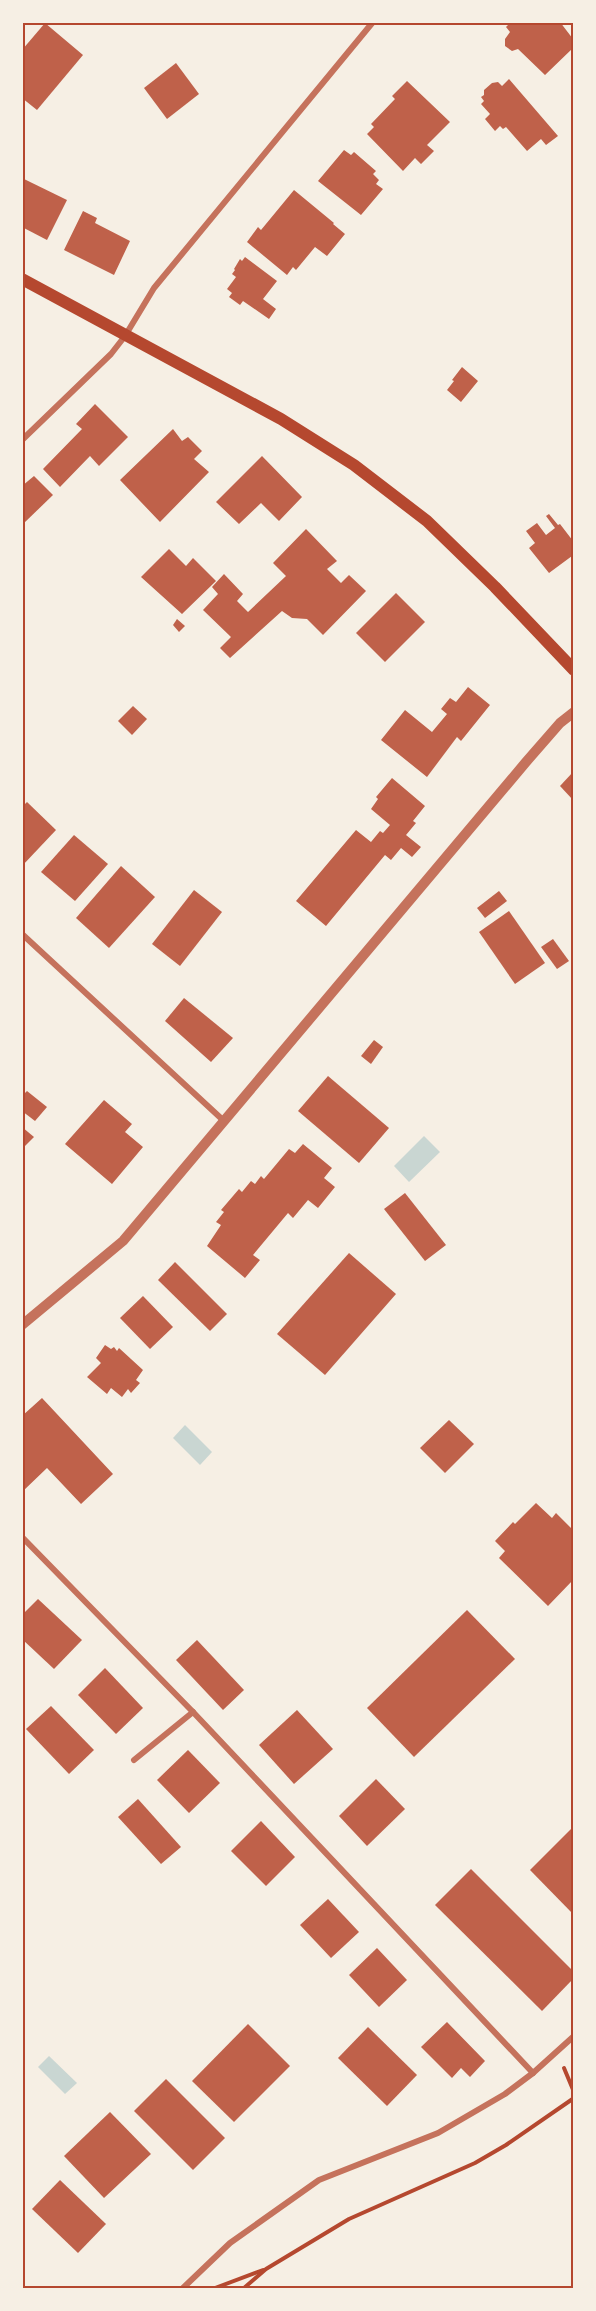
<svg xmlns="http://www.w3.org/2000/svg" width="596" height="2311" viewBox="0 0 596 2311" font-family="Roboto,sans-serif">
	<style>
		.water { fill: #c9d6d2 }
		.building { fill: #bf614a }
		.lines { fill: none; stroke-linecap: round; stroke-linejoin: round }
		.path { stroke: #b5482f; stroke-width: 4 }
		.minor { stroke: #c5725c; stroke-width: 6 }
		.tertiary { stroke: #c5725c; stroke-width: 10 }
		.secondary { stroke: #b5482f; stroke-width: 12 }
		.neatline { fill: none; stroke: #b5482f; stroke-width: 2 }
	</style>
	<rect width="100%" height="100%" fill="#f6efe4"/>
	<g class="water">
		<path d="M424 1136 440 1152 409 1182 394 1166Z"/>
		<path d="M185 1425 212 1452 200 1465 173 1438Z"/>
		<path d="M49 2056 77 2083 65 2094 38 2067Z"/>
	</g>
	<g class="building">
		<path d="M506 22H560L573 39V48L545 75 518 49 512 51 505 46V39L510 32 506 27 508 25Z"/>
		<path d="M45 23 83 55 37 110 22 98V50Z"/>
		<path d="M176 63 199 94 167 119 144 88Z"/>
		<path d="M509 79 558 136 546 145 541 139 527 151 506 127 503 129 500 126 495 131 485 119 490 114 481 104 484 101 481 97 484 95V90L492 83 498 82 502 86Z"/>
		<path d="M407 81 450 122 427 145 434 151 421 164 415 158 403 171 367 134 374 127 371 124 395 99 392 96Z"/>
		<path d="M344 150 351 155 354 152 376 171 373 174 379 180 376 184 383 189 361 215 318 181Z"/>
		<path d="M24 179 67 200 47 240 22 227Z"/>
		<path d="M294 190 334 223 333 224 345 234 327 256 315 247 296 270 293 267 287 275 247 242 258 227 261 230Z"/>
		<path d="M83 211 97 218 95 223 130 241 114 275 64 250Z"/>
		<path d="M245 257 277 281 263 299 276 309 269 319 243 301 240 305 229 297 232 293 227 289 236 277 232 274 235 270 234 269 240 259 242 261Z"/>
		<path d="M462 367 478 381 461 402 447 390 454 381 452 380Z"/>
		<path d="M95 404 128 437 99 466 90 456 60 487 43 469 82 429 76 424Z"/>
		<path d="M173 429 182 441 188 437 202 451 194 459 209 472 160 522 120 480Z"/>
		<path d="M262 456 302 497 279 521 261 503 239 524 216 502Z"/>
		<path d="M34 476 53 495 22 525V486Z"/>
		<path d="M549 514 558 525 560 524 573 541V558L572 556 549 573 529 548 535 543 526 531 537 523 546 535 555 528 546 516Z"/>
		<path d="M306 529 337 561 327 569 341 583 349 575 366 591 323 635 307 619 292 618 282 611 230 658 220 648 231 637 203 610 218 594 212 587 224 574 243 594 237 601 248 612 286 576 273 563Z"/>
		<path d="M169 549 186 566 193 558 216 581 182 614 141 577Z"/>
		<path d="M396 593 425 622 385 662 356 633Z"/>
		<path d="M177 619 185 626 179 632 173 625Z"/>
		<path d="M468 687 490 705 461 741 457 737 427 777 381 740 405 710 432 732 447 714 441 709 450 698 456 702Z"/>
		<path d="M133 706 147 719 132 735 118 721Z"/>
		<path d="M573 772V800L560 786Z"/>
		<path d="M392 778 425 806 413 821 416 823 406 835 421 847 412 857 401 848 391 860 385 855 326 926 296 901 356 830 371 842 380 831 383 833 390 825 371 809 378 799 376 797Z"/>
		<path d="M27 802 56 830 22 866V807Z"/>
		<path d="M74 835 108 864 75 901 41 872Z"/>
		<path d="M121 866 155 897 109 948 76 918Z"/>
		<path d="M194 890 222 912 180 966 152 944Z"/>
		<path d="M499 891 507 901 485 918 477 908Z"/>
		<path d="M509 911 545 963 515 984 479 932Z"/>
		<path d="M553 939 569 961 557 969 541 947Z"/>
		<path d="M184 998 233 1038 211 1062 165 1021Z"/>
		<path d="M374 1040 383 1047 371 1064 361 1056Z"/>
		<path d="M328 1076 389 1128 359 1163 298 1111Z"/>
		<path d="M27 1091 47 1107 35 1121 22 1111V1096Z"/>
		<path d="M104 1100 132 1124 125 1132 143 1147 112 1184 65 1144Z"/>
		<path d="M22 1127 34 1137 25 1146 22 1144Z"/>
		<path d="M303 1144 332 1168 324 1178 335 1187 318 1208 308 1200 293 1218 288 1213 253 1255 260 1260 245 1278 207 1246 221 1225 216 1222 224 1212 221 1210 239 1189 242 1192 251 1181 255 1184 261 1176 264 1179 289 1149 295 1153Z"/>
		<path d="M405 1193 446 1245 425 1261 384 1209Z"/>
		<path d="M349 1253 396 1294 325 1375 277 1334Z"/>
		<path d="M175 1262 227 1314 210 1331 158 1280Z"/>
		<path d="M143 1296 173 1327 150 1349 120 1318Z"/>
		<path d="M105 1345 111 1349 114 1347 117 1351 119 1348 143 1370 136 1380 140 1383 131 1393 128 1389 122 1397 111 1388 107 1394 87 1377 101 1363 96 1358Z"/>
		<path d="M42 1398 113 1474 81 1504 47 1468 22 1492V1416Z"/>
		<path d="M449 1420 474 1444 445 1473 420 1448Z"/>
		<path d="M536 1503 552 1518 556 1513 573 1530 571 1537 573 1540V1580L548 1606 499 1558 505 1551 495 1541 513 1522 515 1524Z"/>
		<path d="M38 1599 82 1640 54 1669 22 1639V1615Z"/>
		<path d="M467 1610 515 1659 414 1757 367 1708Z"/>
		<path d="M197 1640 244 1690 223 1710 176 1660Z"/>
		<path d="M105 1668 143 1708 116 1734 78 1695Z"/>
		<path d="M51 1706 94 1750 69 1774 26 1729Z"/>
		<path d="M297 1710 333 1749 294 1784 259 1745Z"/>
		<path d="M188 1750 220 1783 189 1813 157 1780Z"/>
		<path d="M376 1779 405 1809 367 1846 339 1816Z"/>
		<path d="M138 1799 181 1847 161 1864 118 1817Z"/>
		<path d="M261 1821 295 1857 266 1886 231 1851Z"/>
		<path d="M573 1827V1914L530 1870Z"/>
		<path d="M471 1869 573 1971V1979L542 2011 435 1905Z"/>
		<path d="M328 1899 359 1932 331 1958 300 1925Z"/>
		<path d="M377 1948 407 1980 379 2007 349 1975Z"/>
		<path d="M447 2022 485 2061 470 2077 461 2068 452 2078 421 2047Z"/>
		<path d="M248 2024 290 2066 234 2122 192 2081Z"/>
		<path d="M368 2027 417 2075 387 2106 338 2058Z"/>
		<path d="M166 2079 225 2138 193 2170 134 2111Z"/>
		<path d="M110 2112 151 2154 104 2198 64 2156Z"/>
		<path d="M60 2180 106 2224 78 2253 32 2209Z"/>
	</g>
	<g class="lines">
		<g class="path">
			<path d="M564 2068 574 2092"/>
			<path d="M215 2288 263 2270"/>
			<path d="M244 2288 266 2269 349 2219 475 2163 506 2145 574 2098"/>
		</g>
		<g class="minor">
			<path d="M22 440 111 354 125 336 154 288 373 22"/>
			<path d="M22 934 224 1121"/>
			<path d="M22 1537 193 1712 533 2073"/>
			<path d="M134 1760 193 1712"/>
			<path d="M183 2288 230 2243 319 2180 438 2133 505 2094 533 2073 574 2036"/>
		</g>
		<path class="tertiary" d="M22 1325 123 1241 526 762 560 723 574 712"/>
		<path class="secondary" d="M22 279 281 419 354 465 427 521 495 587 574 670"/>
	</g>
	<rect width="596" height="2311" fill="none" stroke="#f6efe4" stroke-width="48"/>
	<rect x="24" y="24" width="548" height="2263" class="neatline"/>
</svg>
